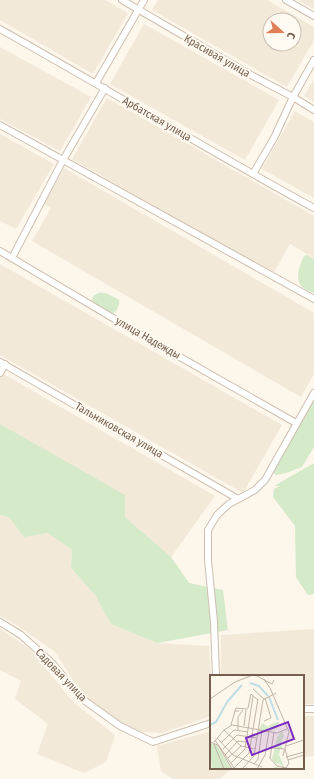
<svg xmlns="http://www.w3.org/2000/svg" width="314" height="779" viewBox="0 0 314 779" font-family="'Fira Sans Condensed',sans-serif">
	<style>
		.residential { fill: #f3e9d9; fill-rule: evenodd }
		.green { fill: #d4eac9 }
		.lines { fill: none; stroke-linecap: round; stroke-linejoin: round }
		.minor-casing { stroke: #cebfb0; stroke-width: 8 }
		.minor { stroke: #fff; stroke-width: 6 }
		.labels { text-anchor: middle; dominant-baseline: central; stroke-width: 4; stroke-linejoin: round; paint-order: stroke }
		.street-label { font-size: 11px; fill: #765f4e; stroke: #fefaf1 }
		.inset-river { fill: none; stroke: #bfdde5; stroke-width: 2 }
		.inset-road { fill: none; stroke: #c2b5a7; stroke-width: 1 }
		.view { fill: #7b2cbf; fill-opacity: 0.15; stroke: #7b2cbf; stroke-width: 2 }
		.inset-edge { fill: none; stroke: #765f4e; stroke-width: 2 }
	</style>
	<rect width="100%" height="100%" fill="#fcf6eb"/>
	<g class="residential">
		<path d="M0 0H105L128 13 93 74 0 20Z"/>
		<path d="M158 0H267L314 27V40L287 87 152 10ZM270 20H294V44H270Z"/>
		<path d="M297 0H314V9Z"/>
		<path d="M144 24 279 100 245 160 110 84Z"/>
		<path d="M0 47 91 97 60 151 0 119Z"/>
		<path d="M314 79V102L304 96Z"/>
		<path d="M107 98 314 216V258L290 244 273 274 72 159Z"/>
		<path d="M295 111 314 122V198L262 169Z"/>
		<path d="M0 134 54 164 16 229 0 221Z"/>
		<path d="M64 168 314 313V374L301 397 32 241 51 208 44 204Z"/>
		<path d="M0 264 282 425 243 493 0 355Z"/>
		<path d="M0 372 215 496 171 557 125 517 43 449 0 424Z"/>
		<path d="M0 515 9 517 24 537 48 533 72 550 71 568 95 595 111 624 157 643 209 646 211 676V716L162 733 141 732 114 719 82 694 55 652 15 624 0 616Z"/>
		<path d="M0 629 30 649 73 702 115 735 106 762 84 773 37 754 48 724 15 699 21 681 0 670Z"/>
		<path d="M314 629V704H303V676H221V635Z"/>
		<path d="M303 716H314V756L303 757Z"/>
		<path d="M211 731V768H232L220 779H173L161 771 157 746Z"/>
	</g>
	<g class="green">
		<path d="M307 255 314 259V293C292 287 297 272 304 256Z"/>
		<path d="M98 293C106 292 112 296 119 300 120 306 117 311 112 314L96 304 92 301 93 296Z"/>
		<path d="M314 399V447L302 467 286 473 276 475 273 473V469Z"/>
		<path d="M0 424 125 495V517L171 557 189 583 223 590 228 630 157 643 111 624 95 595 71 568 72 550 48 533 24 537 9 517 0 515Z"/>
		<path d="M314 463V594L308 595 296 577 295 526 273 497 274 489 280 486H274Z"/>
	</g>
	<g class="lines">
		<defs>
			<g id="minor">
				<path d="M122 0 251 75 293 97 314 110"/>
				<path d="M286 0 314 16"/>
				<path d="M0 29C105 88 208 150 314 208"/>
				<path d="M96 83 144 0"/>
				<path d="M0 125 314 299"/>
				<path d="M253 174 274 138 293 97 314 60"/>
				<path d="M0 251 150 340 296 423"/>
				<path d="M12 258 63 160 105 88"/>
				<path d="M0 362 238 499"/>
				<path d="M0 373 5 364"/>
				<path d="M0 622 21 635 52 663 81 698 120 726 153 742 211 723"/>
				<path d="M216 676 214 622 208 560V530L217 515 229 504 255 490 265 480 314 393"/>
				<path d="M303 709H314"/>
			</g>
		</defs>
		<use href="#minor" class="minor-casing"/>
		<use href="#minor" class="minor"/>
	</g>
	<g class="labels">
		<g class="street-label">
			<text transform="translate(217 56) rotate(30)">Красивая улица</text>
			<text transform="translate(157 119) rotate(30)">Арбатская улица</text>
			<text transform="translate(148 338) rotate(30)">улица Надежды</text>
			<text transform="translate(119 430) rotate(30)">Тальниковская улица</text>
			<text transform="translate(61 675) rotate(46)">Садовая улица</text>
		</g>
	</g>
	<g transform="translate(210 675)">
		<rect width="94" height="94" fill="#fcf6eb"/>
		<path d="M69 46 68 51 64 55 48 57 52 48 61 54 58 51ZM72 55 74 61 70 69 73 73 70 74 69 80 75 94H63L65 92 72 93V91L69 88 66 89 62 84 67 63ZM0 68 7 70 21 94H2Z" fill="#d4eac9"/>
		<path class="inset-river" d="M40 8 49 11 58 21M59 22 68 45M17 27 32 10M0 50 6 47 17 27"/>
		<path class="inset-road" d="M45 0 62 9 64 5M54 4 60 13 79 57 73 81M43 14 54 24M0 24 25 7 43 0M38 33 41 19 48 25M25 36 26 33 38 34M54 46 61 43 55 23M21 50 25 36H29M34 51 36 35M14 55 31 71 45 74M28 56V42L33 35M7 63 23 80 52 92M5 65 24 93M0 67 8 70 22 94M4 67 14 55 22 50 67 58 77 54M11 68 24 55 38 57M4 69 14 94M76 71 94 65M62 73 74 74M13 74 27 60 47 63M75 74 79 88 76 93 78 94M15 80 28 66 36 67M59 82 67 91 76 93M76 82 94 77M18 83 31 71M60 83 64 57M78 85 94 80M21 88 35 74 43 21M44 89 48 84 52 55M24 93 39 78 48 24M32 94 44 81 53 25 66 18M47 94 55 80 59 56"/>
		<path class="view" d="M78 47 84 64 42 80 36 63Z"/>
		<rect width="94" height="94" class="inset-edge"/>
	</g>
	<g transform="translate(282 32) rotate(111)"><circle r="19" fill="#fefaf1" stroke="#c8bcb0"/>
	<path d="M0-3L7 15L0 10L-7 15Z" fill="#e07e56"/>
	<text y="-6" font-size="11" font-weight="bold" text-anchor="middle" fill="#765f4e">С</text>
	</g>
</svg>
